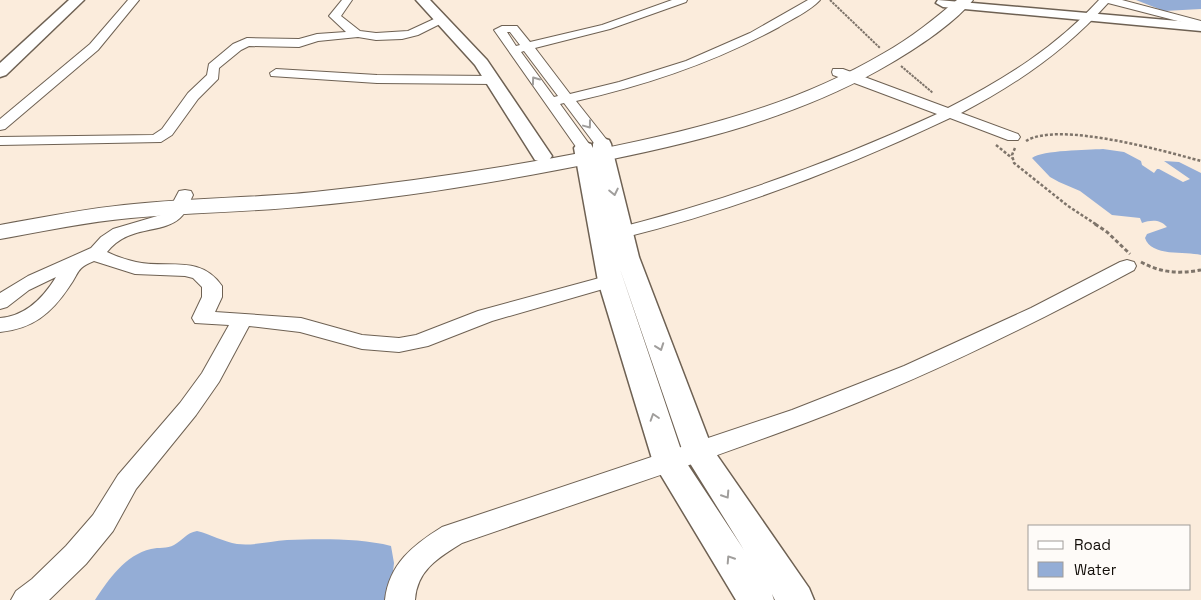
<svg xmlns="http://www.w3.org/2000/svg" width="1201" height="600" viewBox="0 0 1201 600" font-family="'Space Grotesk',sans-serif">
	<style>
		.water { fill: #94add6 }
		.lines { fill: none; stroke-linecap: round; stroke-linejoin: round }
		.minor-casing { stroke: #6e6153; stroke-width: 2 }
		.tertiary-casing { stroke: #6e6153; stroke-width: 3 }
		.secondary-casing { stroke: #6e6153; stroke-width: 2 }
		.path-far2 { stroke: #7e746a; stroke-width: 2; stroke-dasharray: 2.5 1; stroke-linecap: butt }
		.path-far1 { stroke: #7e746a; stroke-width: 2.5; stroke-dasharray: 3 2; stroke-linecap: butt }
		.path { stroke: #7e746a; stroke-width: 3; stroke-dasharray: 4 2.5; stroke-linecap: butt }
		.minor { fill: #fff; fill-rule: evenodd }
		.tertiary { fill: #fff; fill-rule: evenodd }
		.secondary { fill: #fff; fill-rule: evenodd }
		.oneway { stroke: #a09e9c }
	</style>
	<rect width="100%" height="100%" fill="#fbecdc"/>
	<g class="water">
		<path d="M1136 0H1201V9L1164 11Z"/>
		<path d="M1103 149 1124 152 1141 161 1142 165 1154 173 1157 169H1159L1183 182 1190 179 1164 161 1179 162 1201 173V255C1185 251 1151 257 1145 238L1147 234 1167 227C1160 219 1151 220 1142 223L1140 218 1112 215 1080 191 1059 182 1050 177 1032 158C1043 150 1087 150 1103 149Z"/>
		<path d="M197 531C210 534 224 542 237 544 254 546 271 541 287 540 319 539 360 538 391 546L394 563 390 600H95C109 579 125 555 151 549 159 547 167 549 174 545 183 540 186 533 197 531Z"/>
	</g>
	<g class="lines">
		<defs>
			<g id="minor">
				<path d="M128 0H139L98 50 5 129 0 130V119L90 44Z"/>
				<path d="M342 0H352L341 16 360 31 376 33 408 31 434 19 446 18 448 20 418 35 402 39 376 40 358 37 318 41 299 47 249 46 241 50 219 68 218 79 198 99 172 135 161 142 0 145V137L153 135 162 129 188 93 207 75 209 64 233 44 247 38 299 39 317 34 346 32 329 16Z"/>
				<path d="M672 0H687L686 2 610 29 535 48 570 94 619 82 686 61 750 33 808 0H820C810 11 792 19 779 27 715 62 647 85 576 101L610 144 607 147H597L564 103 560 104 592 148 589 151H579L494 30 502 26H517L530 42 602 25ZM507 32H510L520 45 516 46ZM524 51 558 96 554 97 521 52Z"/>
				<path d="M1099 0H1122L1201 21V27L1108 3C1066 50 1017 84 961 113L1018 134 1020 137 1018 140H1008L950 118C845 168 734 210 622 238L607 241 601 240 598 236 601 232C716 204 829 164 937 114L833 75 832 72 833 69H843L948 108C1005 79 1056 47 1099 0Z"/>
				<path d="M276 69 377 75 493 76 500 80 493 84 377 83 271 76 270 73Z"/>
				<path d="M185 190 191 191 193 195C189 203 187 212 180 218 161 235 129 224 107 252 115 256 127 260 136 262 168 269 200 254 222 286V297L215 312 301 318 362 335 399 338 416 335 478 311 603 277 610 275 617 277 620 281 617 285 492 321 428 346 399 352 362 349 300 332 249 326 219 382 196 415 136 489 113 531 86 564 49 600H11L16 591 32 579 66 546 93 515 118 475 180 403 202 373 229 325 195 323 192 318 202 297V287L193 278 185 276 135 274 94 261C75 269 80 272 69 287 51 314 32 329 0 332V318C26 316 43 298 56 277L29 290 7 307 0 309V293L28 276 91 248 101 237 113 229 164 214 170 208 179 191Z"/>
				<path d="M1127 260 1134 262 1136 266 1134 270C1028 327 920 380 808 422 694 465 577 503 462 543 438 558 417 570 415 600H385C389 564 413 545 442 527L792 410 904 366 1031 308 1120 262Z"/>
			</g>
			<g id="tertiary">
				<path d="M69 0H84L6 75 0 77V63Z"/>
				<path d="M416 0H430L487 60 552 156 549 160 542 162 535 160 475 65Z"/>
				<path d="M938 0 1201 23V31L943 7 936 3Z"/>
				<path d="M602 138 609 140 611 144 639 257 712 448 809 588 814 600H775L772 594 774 600H736L653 462 598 281 574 148 577 144 584 142 591 144 593 148V144L595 140ZM620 269 683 452 744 550 684 459Z"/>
			</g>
			<path id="secondary" d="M957 0H973C952 26 909 53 879 70 795 117 702 141 608 160 510 180 410 197 310 206 251 212 191 212 131 218 87 222 44 231 0 239V225C44 217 89 208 134 204 194 198 254 198 314 192 408 182 503 168 596 150 696 130 796 105 884 53 911 38 934 19 957 0Z"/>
		</defs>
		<use href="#minor" class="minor-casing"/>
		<use href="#tertiary" class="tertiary-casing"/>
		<use href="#secondary" class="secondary-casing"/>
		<g class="path-far2">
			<path d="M830 0 880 48"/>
			<path d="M901 66 933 93"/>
		</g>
		<g class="path-far1">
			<path d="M1026 141C1058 121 1164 151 1201 161"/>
			<path d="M996 145 1012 158"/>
			<path d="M1015 148 1012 155 1014 163 1068 206 1097 225"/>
		</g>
		<g class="path">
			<path d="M1095 224 1107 232 1130 254"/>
			<path d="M1141 262C1161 273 1179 274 1201 270"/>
		</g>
		<use href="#minor" class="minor"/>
		<use href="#tertiary" class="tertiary"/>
		<use href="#secondary" class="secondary"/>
	</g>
	<defs><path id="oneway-chevron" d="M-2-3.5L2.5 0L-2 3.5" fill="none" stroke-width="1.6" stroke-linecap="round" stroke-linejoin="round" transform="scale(1.25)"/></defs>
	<g class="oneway">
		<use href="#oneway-chevron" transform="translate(535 80) rotate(-126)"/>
		<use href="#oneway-chevron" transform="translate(588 125) rotate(53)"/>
		<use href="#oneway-chevron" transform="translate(614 192) rotate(78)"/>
		<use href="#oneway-chevron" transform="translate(660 347) rotate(70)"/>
		<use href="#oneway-chevron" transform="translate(654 417) rotate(-108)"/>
		<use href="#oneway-chevron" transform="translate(726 495) rotate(57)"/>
		<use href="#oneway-chevron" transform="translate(730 559) rotate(-123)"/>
	</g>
	<rect x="1028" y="525" width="162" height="65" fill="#fefbf8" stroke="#a09c98"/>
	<rect x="1038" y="541" width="25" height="8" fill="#ffffff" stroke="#a09c98"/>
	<text x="1074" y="550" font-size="15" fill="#120d08">Road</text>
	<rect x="1038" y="562" width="25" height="15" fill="#94add6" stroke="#a09c98"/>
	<text x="1074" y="575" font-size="15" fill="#120d08">Water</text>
</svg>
